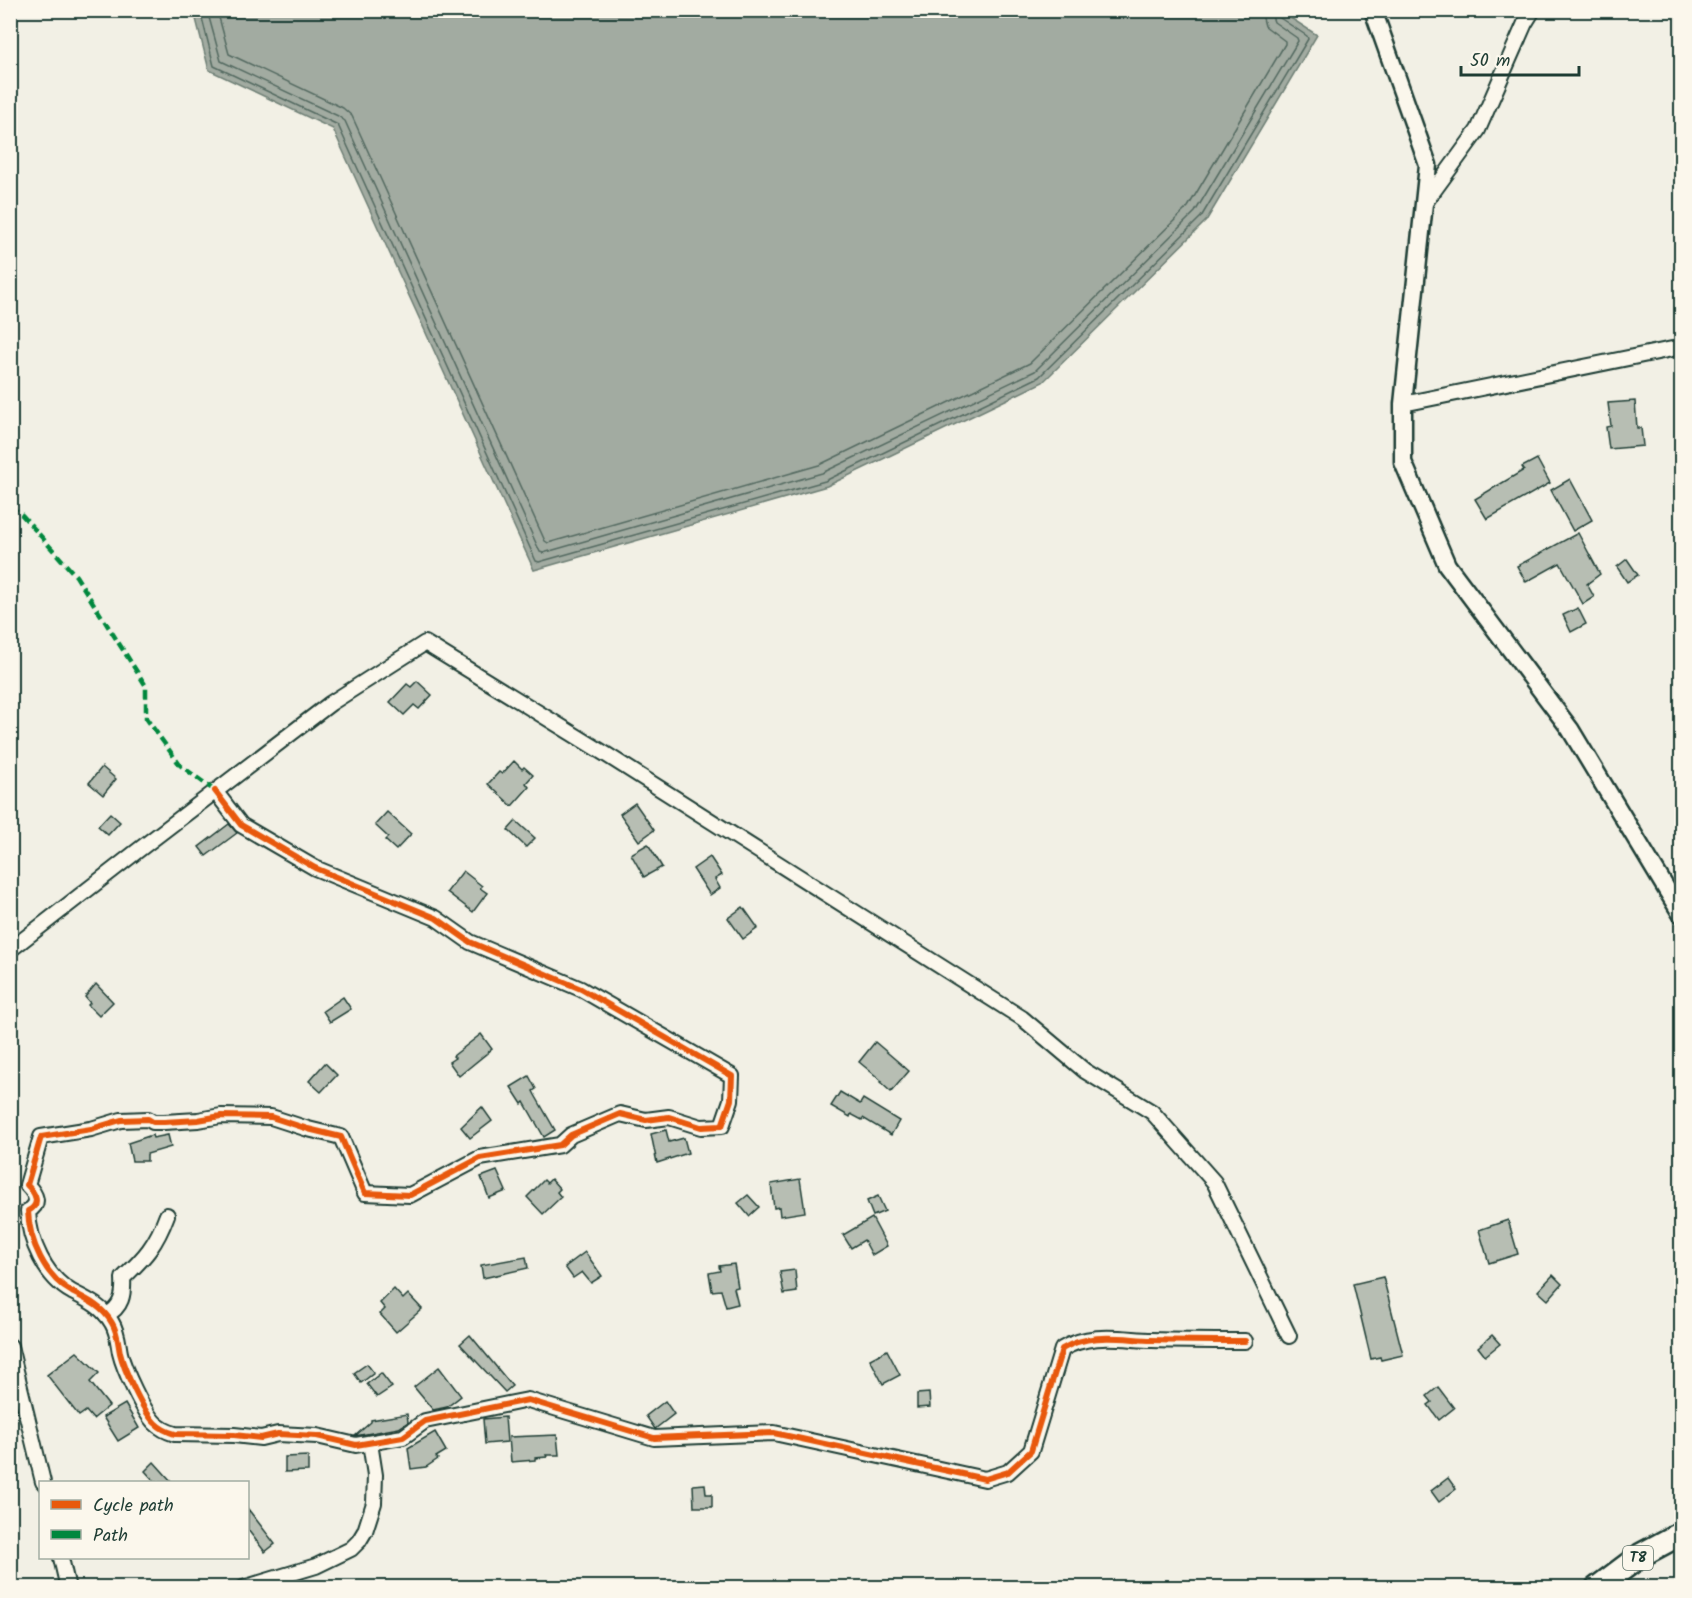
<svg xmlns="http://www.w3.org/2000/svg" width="1692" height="1598" viewBox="0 0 1692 1598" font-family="Kalam,sans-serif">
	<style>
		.water { fill: #a2aba1; stroke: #6e7f75; stroke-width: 1.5 }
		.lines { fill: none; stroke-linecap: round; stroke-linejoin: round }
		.shore { stroke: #536960; stroke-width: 1.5 }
		.building { fill: #b7beb3; stroke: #1f3d34; stroke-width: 1.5 }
		.minor-casing { stroke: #1f3d34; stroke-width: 18 }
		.tertiary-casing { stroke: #1f3d34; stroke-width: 21 }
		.trunk-casing { stroke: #1f3d34; stroke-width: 27 }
		.minor { stroke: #fbf7ec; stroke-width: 14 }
		.tertiary { stroke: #fbf7ec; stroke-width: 16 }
		.trunk { stroke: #fbf7ec; stroke-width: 22 }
		.quiet { stroke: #00873e; stroke-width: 4.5; stroke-dasharray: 9 4.5; stroke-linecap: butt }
		.cycleway-casing { stroke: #fbf7ec; stroke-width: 10 }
		.cycleway { stroke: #e8590c; stroke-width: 6 }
		.labels { text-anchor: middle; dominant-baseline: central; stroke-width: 4.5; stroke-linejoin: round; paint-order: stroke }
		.shield { fill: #fbf7ec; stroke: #61756b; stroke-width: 1.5 }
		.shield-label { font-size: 15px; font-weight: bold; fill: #1f3d34 }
	</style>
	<rect width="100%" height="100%" fill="#f2f0e5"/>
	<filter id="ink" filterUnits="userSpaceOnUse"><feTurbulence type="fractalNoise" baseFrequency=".0167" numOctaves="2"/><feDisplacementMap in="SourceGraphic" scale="12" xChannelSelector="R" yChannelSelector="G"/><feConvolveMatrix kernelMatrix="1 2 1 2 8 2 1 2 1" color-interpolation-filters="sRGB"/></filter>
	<g filter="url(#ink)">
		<path class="water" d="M1280 11 1317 35 1206 221 1043 382 827 486 534 570 333 129 209 70 194 11Z"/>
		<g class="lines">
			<g class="shore">
				<path d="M200 10 214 66 338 125 536 561 539 562 825 481 1039 377 1201 217 1308 39 1307 36 1280 18 1277 10"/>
				<path d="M207 10 221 61 338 116 345 121 540 552 543 553 822 473 1035 371 1195 212 1298 41 1297 38 1274 22 1270 10"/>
				<path d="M217 10 229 54 343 108 352 116 545 541 548 543 819 465 1030 363 1188 207 1285 44V41L1265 26 1261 10"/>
			</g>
		</g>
		<g class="building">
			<path d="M1635 401 1637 428H1641L1643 446 1609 449 1606 427 1611 426 1608 403Z"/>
			<path d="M1537 459 1550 483 1487 519 1475 499 1524 470 1522 467Z"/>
			<path d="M1570 479 1592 520 1573 531 1551 490Z"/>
			<path d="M1578 533 1600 574 1587 584 1594 597 1583 604 1560 563 1526 582 1517 566Z"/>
			<path d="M1627 559 1638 575 1627 582 1617 567Z"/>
			<path d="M1578 608 1586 624 1571 632 1563 615Z"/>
			<path d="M417 681 432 695 419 709 414 705 404 715 390 702 407 684 411 687Z"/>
			<path d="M514 761 522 769 524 767 533 775 526 783 529 787 512 806 488 784 499 772 502 774Z"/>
			<path d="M102 767 116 779 103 795 89 783Z"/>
			<path d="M635 803 654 830 639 841 620 814Z"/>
			<path d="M387 812 411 834 396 850 385 840 388 837 375 825Z"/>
			<path d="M110 813 120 822 108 835 98 826Z"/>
			<path d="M516 821 535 838 526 847 508 830Z"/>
			<path d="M229 824 237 833 206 856 199 847Z"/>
			<path d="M648 844 662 867 644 877 631 854Z"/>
			<path d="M710 857 722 875 715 879 720 888 710 895 693 869Z"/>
			<path d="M463 871 482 886 480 888 487 893 473 912 447 892Z"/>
			<path d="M743 907 758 928 743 939 728 918Z"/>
			<path d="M96 984 113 1002 99 1016 88 1005 90 1003 85 997Z"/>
			<path d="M343 997 351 1009 330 1022 323 1011Z"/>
			<path d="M481 1034 492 1049 459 1076 449 1062 455 1058 453 1056Z"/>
			<path d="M875 1042 909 1071 891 1092 880 1082 882 1081 859 1062Z"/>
			<path d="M325 1063 337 1075 321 1092 309 1081Z"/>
			<path d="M529 1076 536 1089 533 1091 535 1095 555 1130 544 1137 524 1102 522 1104 511 1087Z"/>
			<path d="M840 1092 860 1104 863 1099 899 1121 891 1135 863 1118 862 1120 851 1114 850 1117 831 1106Z"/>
			<path d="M482 1107 492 1121 470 1138 461 1127Z"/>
			<path d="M666 1130 669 1142 684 1138 688 1153 657 1163 651 1134Z"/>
			<path d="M152 1135 153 1138 168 1135 171 1147 147 1154V1161H132L128 1143Z"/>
			<path d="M497 1171 506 1191 489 1198 481 1177Z"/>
			<path d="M551 1179 560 1189 557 1192 561 1197 543 1214 527 1197 544 1180 547 1183Z"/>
			<path d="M800 1179 805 1212 780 1216 779 1207 774 1208 771 1184Z"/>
			<path d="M748 1195 759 1207 749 1216 738 1203Z"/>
			<path d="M878 1196 885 1211 873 1216 867 1201Z"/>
			<path d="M872 1218 887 1246 872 1255 864 1240 851 1248 843 1235Z"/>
			<path d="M1508 1220 1518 1254 1489 1263 1479 1230Z"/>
			<path d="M585 1252 602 1276 591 1283 582 1272 573 1278 565 1267Z"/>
			<path d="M526 1257 528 1268 483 1278 481 1265Z"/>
			<path d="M734 1264 738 1287 734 1288 738 1304 726 1307 721 1290 712 1291 709 1273 720 1271 719 1266Z"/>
			<path d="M795 1270 797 1292 784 1294 780 1272Z"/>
			<path d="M1553 1275 1562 1284 1548 1300 1538 1291Z"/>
			<path d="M1383 1277 1403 1355 1381 1360 1380 1357 1371 1359 1353 1284Z"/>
			<path d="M394 1289 403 1299 408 1294 422 1309 396 1332 380 1314 385 1309 380 1303Z"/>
			<path d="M470 1335 512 1386 505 1392 460 1344Z"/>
			<path d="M1492 1335 1500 1344 1485 1356 1478 1347Z"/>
			<path d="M887 1350 900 1375 883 1384 870 1359Z"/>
			<path d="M77 1352 99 1373 90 1382 109 1406 93 1419 86 1411 79 1416 47 1375Z"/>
			<path d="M367 1364 374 1373 361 1383 354 1373Z"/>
			<path d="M439 1367 461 1396 447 1407 433 1410 414 1387Z"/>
			<path d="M381 1373 392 1387 377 1397 367 1384Z"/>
			<path d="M1438 1387 1454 1408 1439 1420 1428 1405 1432 1402 1427 1396Z"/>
			<path d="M929 1393 930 1407 917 1408V1394Z"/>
			<path d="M665 1401 674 1414 655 1429 646 1416Z"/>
			<path d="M125 1404 139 1428 118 1441 103 1417Z"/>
			<path d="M407 1414 408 1422 399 1428 355 1436 371 1422V1420Z"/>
			<path d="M505 1417 507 1442 485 1444 483 1419Z"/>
			<path d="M435 1432 446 1451 436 1457 438 1459 426 1467 411 1469 408 1448Z"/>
			<path d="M557 1435 559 1455H546L547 1457 535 1458V1460L511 1462 509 1437Z"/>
			<path d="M308 1456V1471L285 1472V1457Z"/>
			<path d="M154 1462 172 1482H155L145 1471Z"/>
			<path d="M1448 1478 1456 1489 1439 1502 1431 1491Z"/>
			<path d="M705 1484 706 1494H712V1507H694L693 1485Z"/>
			<path d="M248 1509 275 1544 265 1552 248 1530Z"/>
		</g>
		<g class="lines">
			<defs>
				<g id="minor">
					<path d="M1424 204 1478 130 1525 23 1533 10"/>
					<path d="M1403 404 1682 347"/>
					<path d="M215 791 241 825 315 868 436 918 470 942 581 989 732 1076 731 1100 722 1126 701 1127 669 1117 646 1120 620 1114 571 1135 560 1145 480 1158 410 1195 365 1193 341 1137 308 1129 271 1117 221 1116 198 1120 164 1122H153L148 1119 121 1120 91 1129 41 1137 27 1185C36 1194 41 1204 28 1211 29 1241 45 1277 72 1292 88 1300 103 1307 112 1323 118 1333 118 1343 120 1353 124 1370 143 1411 155 1423 161 1429 168 1432 175 1434L234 1435 261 1438 278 1434 317 1436 356 1445 403 1437 425 1421 528 1400 654 1438 774 1433 985 1479 1008 1472 1031 1451 1062 1349C1090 1332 1121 1339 1152 1340 1183 1341 1214 1341 1245 1341"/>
					<path d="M10 950 136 852 331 703 425 643 607 755 1022 1018 1085 1071 1152 1112 1214 1182 1289 1336"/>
					<path d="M106 1315C122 1308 124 1294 123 1278 145 1257 156 1245 167 1215"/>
					<path d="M10 1346 43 1482"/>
					<path d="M61 1558 68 1588"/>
					<path d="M243 1588 316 1566 351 1549 359 1541 365 1531 374 1503 375 1475 370 1443"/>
				</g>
				<path id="tertiary" d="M1373 10 1428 165 1403 404V462L1447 565 1570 729 1682 915"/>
				<path id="trunk" d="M1597 1588 1641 1555 1682 1533"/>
			</defs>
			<use href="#minor" class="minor-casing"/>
			<use href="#tertiary" class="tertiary-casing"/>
			<use href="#trunk" class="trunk-casing"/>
			<use href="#minor" class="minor"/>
			<use href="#tertiary" class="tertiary"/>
			<use href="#trunk" class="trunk"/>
			<path class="quiet" d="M10 506 22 515 76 576 146 686V718L180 765 215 791"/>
			<defs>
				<path id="cycleway" d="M215 791 241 825 315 868 436 918 470 942 581 989 732 1076 731 1100 722 1126 701 1127 669 1117 646 1120 620 1114 571 1135 560 1145 480 1158 410 1195 365 1193 341 1137 308 1129 271 1117 221 1116 198 1120 164 1122H153L148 1119 121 1120 91 1129 41 1137 27 1185C36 1194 41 1204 28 1211 29 1241 45 1277 72 1292 88 1300 103 1307 112 1323 118 1333 118 1343 120 1353 124 1370 143 1411 155 1423 161 1429 168 1432 175 1434L234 1435 261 1438 278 1434 317 1436 356 1445 403 1437 425 1421 528 1400 654 1438 774 1433 985 1479 1008 1472 1031 1451 1062 1349C1090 1332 1121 1339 1152 1340 1183 1341 1214 1341 1245 1341"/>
			</defs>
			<use href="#cycleway" class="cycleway-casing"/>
			<use href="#cycleway" class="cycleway"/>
		</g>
	</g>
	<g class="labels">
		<rect class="shield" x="1623" y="1546" width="30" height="24" rx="4.5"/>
		<g class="shield-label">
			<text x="1638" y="1558">T8</text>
		</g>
	</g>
	<rect width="1692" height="1598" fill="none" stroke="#fbf7ec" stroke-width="36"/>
	<rect x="18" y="18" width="1656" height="1562" fill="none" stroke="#1f3d34" stroke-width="2" filter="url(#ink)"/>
	<rect x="39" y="1481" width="210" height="78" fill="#fbf7ec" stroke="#a3ada2" stroke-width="1.5"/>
	<rect x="51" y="1500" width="30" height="9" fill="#e8590c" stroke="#a3ada2" stroke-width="1.5"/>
	<text x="93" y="1511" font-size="18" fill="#1f3d34">Cycle path</text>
	<rect x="51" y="1530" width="30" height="9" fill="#00873e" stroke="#a3ada2" stroke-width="1.5"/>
	<text x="93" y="1541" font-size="18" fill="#1f3d34">Path</text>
	<path d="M1461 66v9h118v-9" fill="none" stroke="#1f3d34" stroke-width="3"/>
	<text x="1470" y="66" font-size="18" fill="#1f3d34" stroke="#fbf7ec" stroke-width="4.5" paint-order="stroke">50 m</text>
</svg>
